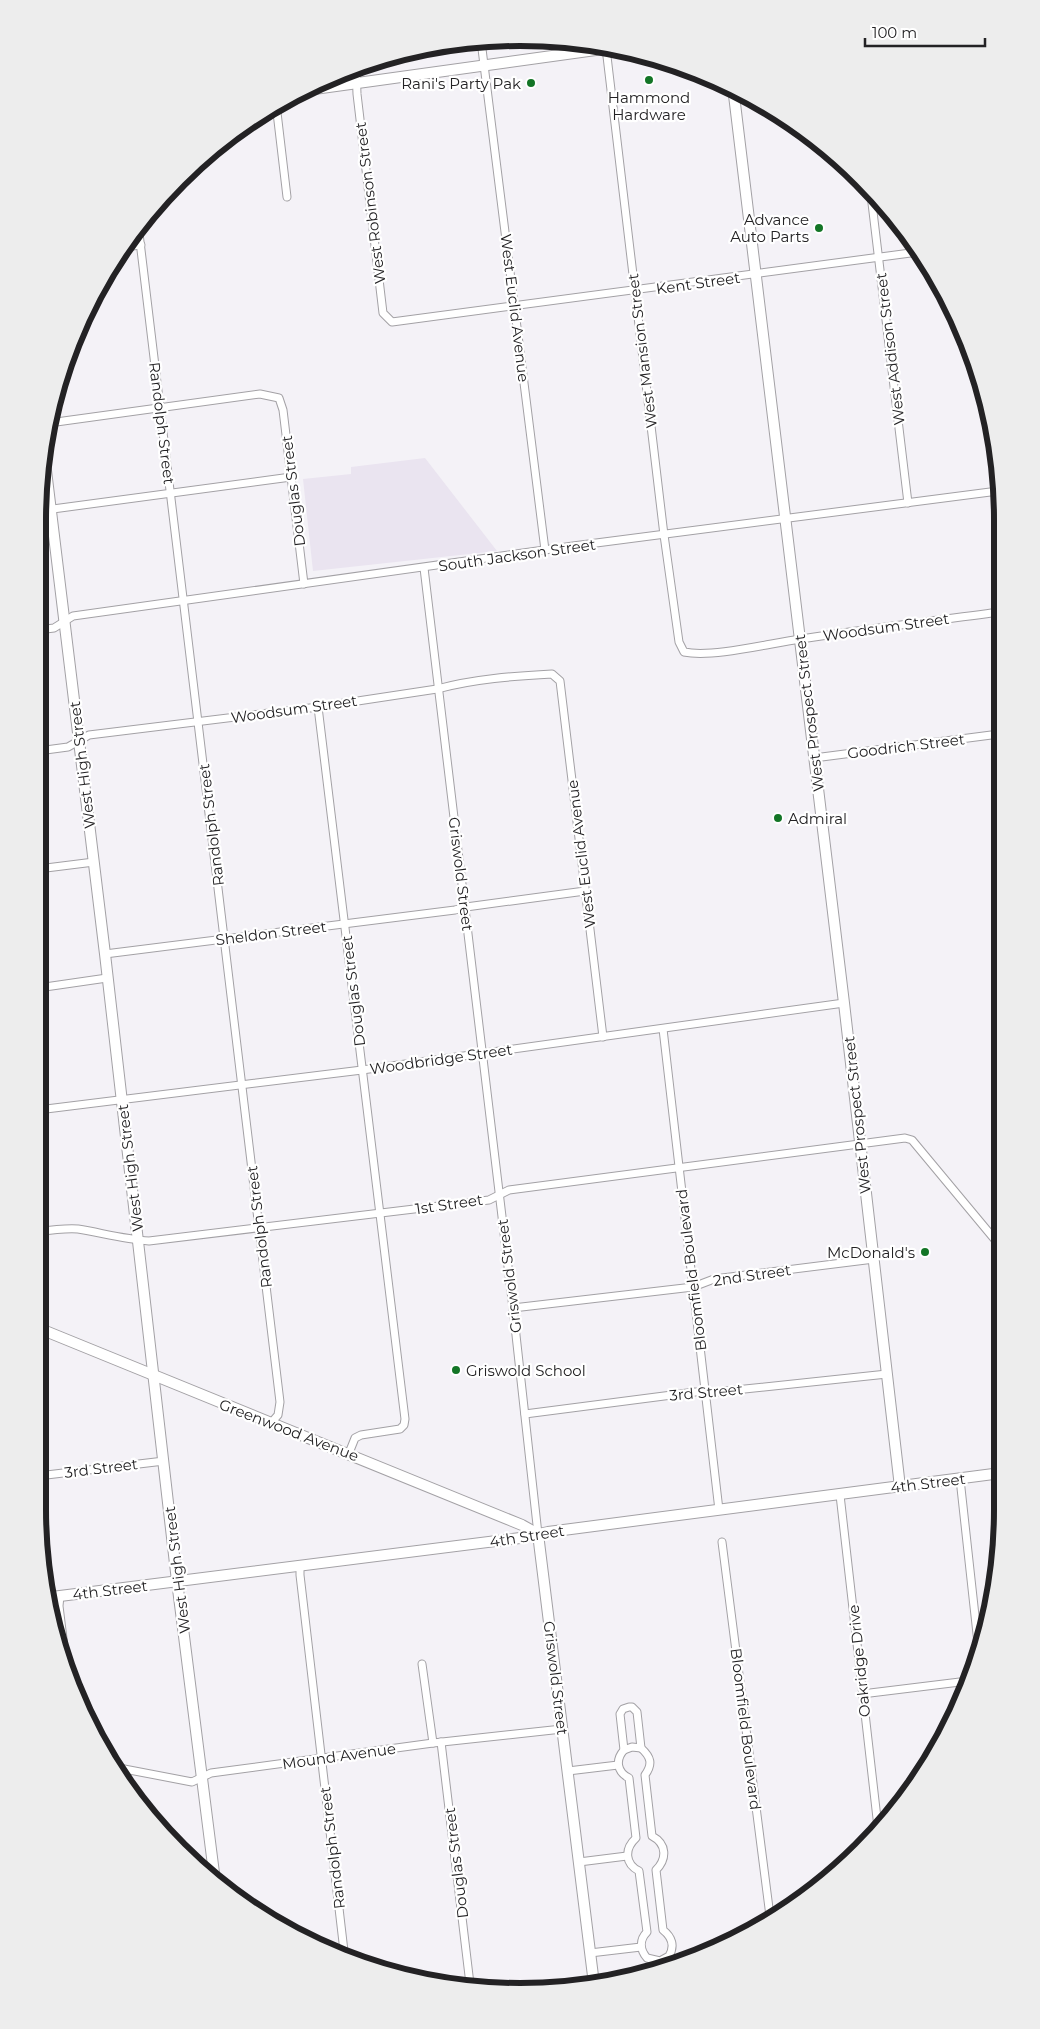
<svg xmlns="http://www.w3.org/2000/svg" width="1040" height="2029" viewBox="0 0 1040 2029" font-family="Montserrat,sans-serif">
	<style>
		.built { fill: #eae4f0 }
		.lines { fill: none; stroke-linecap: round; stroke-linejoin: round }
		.street-casing { stroke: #a3a1a5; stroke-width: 9 }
		.secondary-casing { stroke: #a3a1a5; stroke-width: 12 }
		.street { stroke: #fff; stroke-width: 7 }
		.secondary { stroke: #fff; stroke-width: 10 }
		.poi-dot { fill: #137526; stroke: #fff; stroke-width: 2 }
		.labels { text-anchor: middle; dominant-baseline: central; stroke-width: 4.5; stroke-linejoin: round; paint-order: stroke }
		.poi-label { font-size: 15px; fill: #232224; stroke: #fff; text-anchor: end }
		.street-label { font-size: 15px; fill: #232224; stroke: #fff }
		.rim { fill: none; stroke: #232224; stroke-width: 6 }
	</style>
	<rect width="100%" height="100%" fill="#f4f2f7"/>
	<path class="built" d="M425 458 497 551 313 571 303 479 351 474V467Z"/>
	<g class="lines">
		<defs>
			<g id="street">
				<path d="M481 41 545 550"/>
				<path d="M606 48 664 535 679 642 684 652C713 658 771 643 801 639 867 629 933 621 999 612"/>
				<path d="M356 67 357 94 383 313 392 322 918 252"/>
				<path d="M276 104 287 197"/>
				<path d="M871 195 908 503"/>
				<path d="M138 225 280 1402 278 1415 271 1423"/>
				<path d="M124 247 141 245"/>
				<path d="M49 423 260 394 279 398 283 410 304 584"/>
				<path d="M38 511 291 477"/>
				<path d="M424 568 513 1308 538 1534"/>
				<path d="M38 630 54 628 73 616 573 546 998 491"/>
				<path d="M318 707 405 1419 404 1425 400 1429 361 1435 355 1438 349 1453"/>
				<path d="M38 751 68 747 89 735 318 707 437 689C474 679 514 676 552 674L560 681 603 1037"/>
				<path d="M814 758 999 734"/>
				<path d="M38 869 94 862"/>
				<path d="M105 954 455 910 466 907 585 891"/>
				<path d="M38 988 107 978"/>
				<path d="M663 1029 719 1510"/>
				<path d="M38 1110 362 1070 844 1003"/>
				<path d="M38 1232C51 1230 64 1228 78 1229 102 1233 124 1239 149 1241L489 1200 509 1190 905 1138 912 1140 1001 1247"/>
				<path d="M513 1308 693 1287 714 1279 874 1259"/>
				<path d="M525 1414 695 1392H716L887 1374"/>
				<path d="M38 1476 164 1461"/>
				<path d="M960 1479 979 1652"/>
				<path d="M840 1495 878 1827"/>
				<path d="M722 1542 770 1916"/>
				<path d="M300 1566V1575L344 1951"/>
				<path d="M60 1596 59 1606 67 1671"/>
				<path d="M422 1664 433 1743"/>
				<path d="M862 1694 968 1681"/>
				<path d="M629 1707H632L637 1712 641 1748C651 1757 653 1764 645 1775L652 1836C667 1844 667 1859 656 1870L663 1930C672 1937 675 1946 669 1956L660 1961 647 1958C640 1950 639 1940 647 1932L639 1871C625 1864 624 1849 636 1838L629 1778C617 1772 615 1760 624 1750L620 1714 623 1709Z"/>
				<path d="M441 1742 470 1984"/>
				<path d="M624 1750 632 1747 641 1748"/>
				<path d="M119 1768 192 1782 211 1773 433 1743 562 1729"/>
				<path d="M568 1771 618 1765"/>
				<path d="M579 1862 627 1856"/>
				<path d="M590 1953 641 1947"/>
			</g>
			<g id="secondary">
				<path d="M733 87 844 1003 900 1487"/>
				<path d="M307 90 610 48"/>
				<path d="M44 454 105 954 177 1581 215 1881"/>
				<path d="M38 1328C199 1394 361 1458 522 1525L538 1534 594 1984"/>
				<path d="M52 1597 520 1538 548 1532 1001 1473"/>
			</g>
		</defs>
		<use href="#street" class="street-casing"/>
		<use href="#secondary" class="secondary-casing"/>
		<use href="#street" class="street"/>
		<use href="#secondary" class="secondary"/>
	</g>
	<g class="poi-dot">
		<circle cx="649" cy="80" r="5"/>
		<circle cx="531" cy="83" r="5"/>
		<circle cx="819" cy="228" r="5"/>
		<circle cx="778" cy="818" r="5"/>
		<circle cx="925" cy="1252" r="5"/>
		<circle cx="456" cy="1370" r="5"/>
	</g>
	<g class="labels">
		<g class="poi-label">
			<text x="521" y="83">Rani's Party Pak</text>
			<text x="649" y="97" text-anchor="middle">Hammond<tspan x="649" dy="17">Hardware</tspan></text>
			<text x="809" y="219">Advance<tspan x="809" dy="17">Auto Parts</tspan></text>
			<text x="788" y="818" text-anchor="start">Admiral</text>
			<text x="915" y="1252">McDonald's</text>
			<text x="466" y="1370" text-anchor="start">Griswold School</text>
		</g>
		<g class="street-label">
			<text transform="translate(370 203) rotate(-97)">West Robinson Street</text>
			<text transform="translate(698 283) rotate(-8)">Kent Street</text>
			<text transform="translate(515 308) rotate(83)">West Euclid Avenue</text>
			<text transform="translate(890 349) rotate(-97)">West Addison Street</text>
			<text transform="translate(642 351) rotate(-97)">West Mansion Street</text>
			<text transform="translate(162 423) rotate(83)">Randolph Street</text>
			<text transform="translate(293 491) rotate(-97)">Douglas Street</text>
			<text transform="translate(517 555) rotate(-8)">South Jackson Street</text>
			<text transform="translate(886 627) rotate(-8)">Woodsum Street</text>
			<text transform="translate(294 709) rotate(-8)">Woodsum Street</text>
			<text transform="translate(809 713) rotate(-97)">West Prospect Street</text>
			<text transform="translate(906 746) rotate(-7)">Goodrich Street</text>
			<text transform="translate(82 765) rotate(-97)">West High Street</text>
			<text transform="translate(211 825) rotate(-97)">Randolph Street</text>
			<text transform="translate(581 854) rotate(-97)">West Euclid Avenue</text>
			<text transform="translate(461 874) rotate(83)">Griswold Street</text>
			<text transform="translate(271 933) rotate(-7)">Sheldon Street</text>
			<text transform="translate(353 991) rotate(-97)">Douglas Street</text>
			<text transform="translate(441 1059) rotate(-8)">Woodbridge Street</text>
			<text transform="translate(857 1115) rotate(-96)">West Prospect Street</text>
			<text transform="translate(130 1168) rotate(-97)">West High Street</text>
			<text transform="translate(449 1204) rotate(-8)">1st Street</text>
			<text transform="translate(259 1227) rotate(-97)">Randolph Street</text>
			<text transform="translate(691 1270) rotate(-97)">Bloomfield Boulevard</text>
			<text transform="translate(752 1275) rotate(-8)">2nd Street</text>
			<text transform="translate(509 1276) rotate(-97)">Griswold Street</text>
			<text transform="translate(706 1392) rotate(-5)">3rd Street</text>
			<text transform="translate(289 1430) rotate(21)">Greenwood Avenue</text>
			<text transform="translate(101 1468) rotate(-7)">3rd Street</text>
			<text transform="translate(928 1483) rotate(-7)">4th Street</text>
			<text transform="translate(527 1536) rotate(-9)">4th Street</text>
			<text transform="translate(177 1570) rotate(-97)">West High Street</text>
			<text transform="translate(110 1590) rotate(-7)">4th Street</text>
			<text transform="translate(859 1661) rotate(-96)">Oakridge Drive</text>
			<text transform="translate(556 1678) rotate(83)">Griswold Street</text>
			<text transform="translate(746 1729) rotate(83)">Bloomfield Boulevard</text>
			<text transform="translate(339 1756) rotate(-8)">Mound Avenue</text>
			<text transform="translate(332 1848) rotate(-97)">Randolph Street</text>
			<text transform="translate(456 1863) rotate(-97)">Douglas Street</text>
		</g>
	</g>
	<path d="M0 0H1040V2029H0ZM520 46H520A474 474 0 0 1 994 520V1509A474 474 0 0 1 520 1983H520A474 474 0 0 1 46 1509V520A474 474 0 0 1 520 46Z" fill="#ededed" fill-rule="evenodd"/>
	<path class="rim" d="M520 46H520A474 474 0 0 1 994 520V1509A474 474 0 0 1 520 1983H520A474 474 0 0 1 46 1509V520A474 474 0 0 1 520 46Z"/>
	<path d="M865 38v8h120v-8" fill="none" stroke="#232224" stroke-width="2.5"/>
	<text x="872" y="38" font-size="15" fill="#232224" stroke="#ffffff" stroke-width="4" paint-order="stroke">100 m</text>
</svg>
